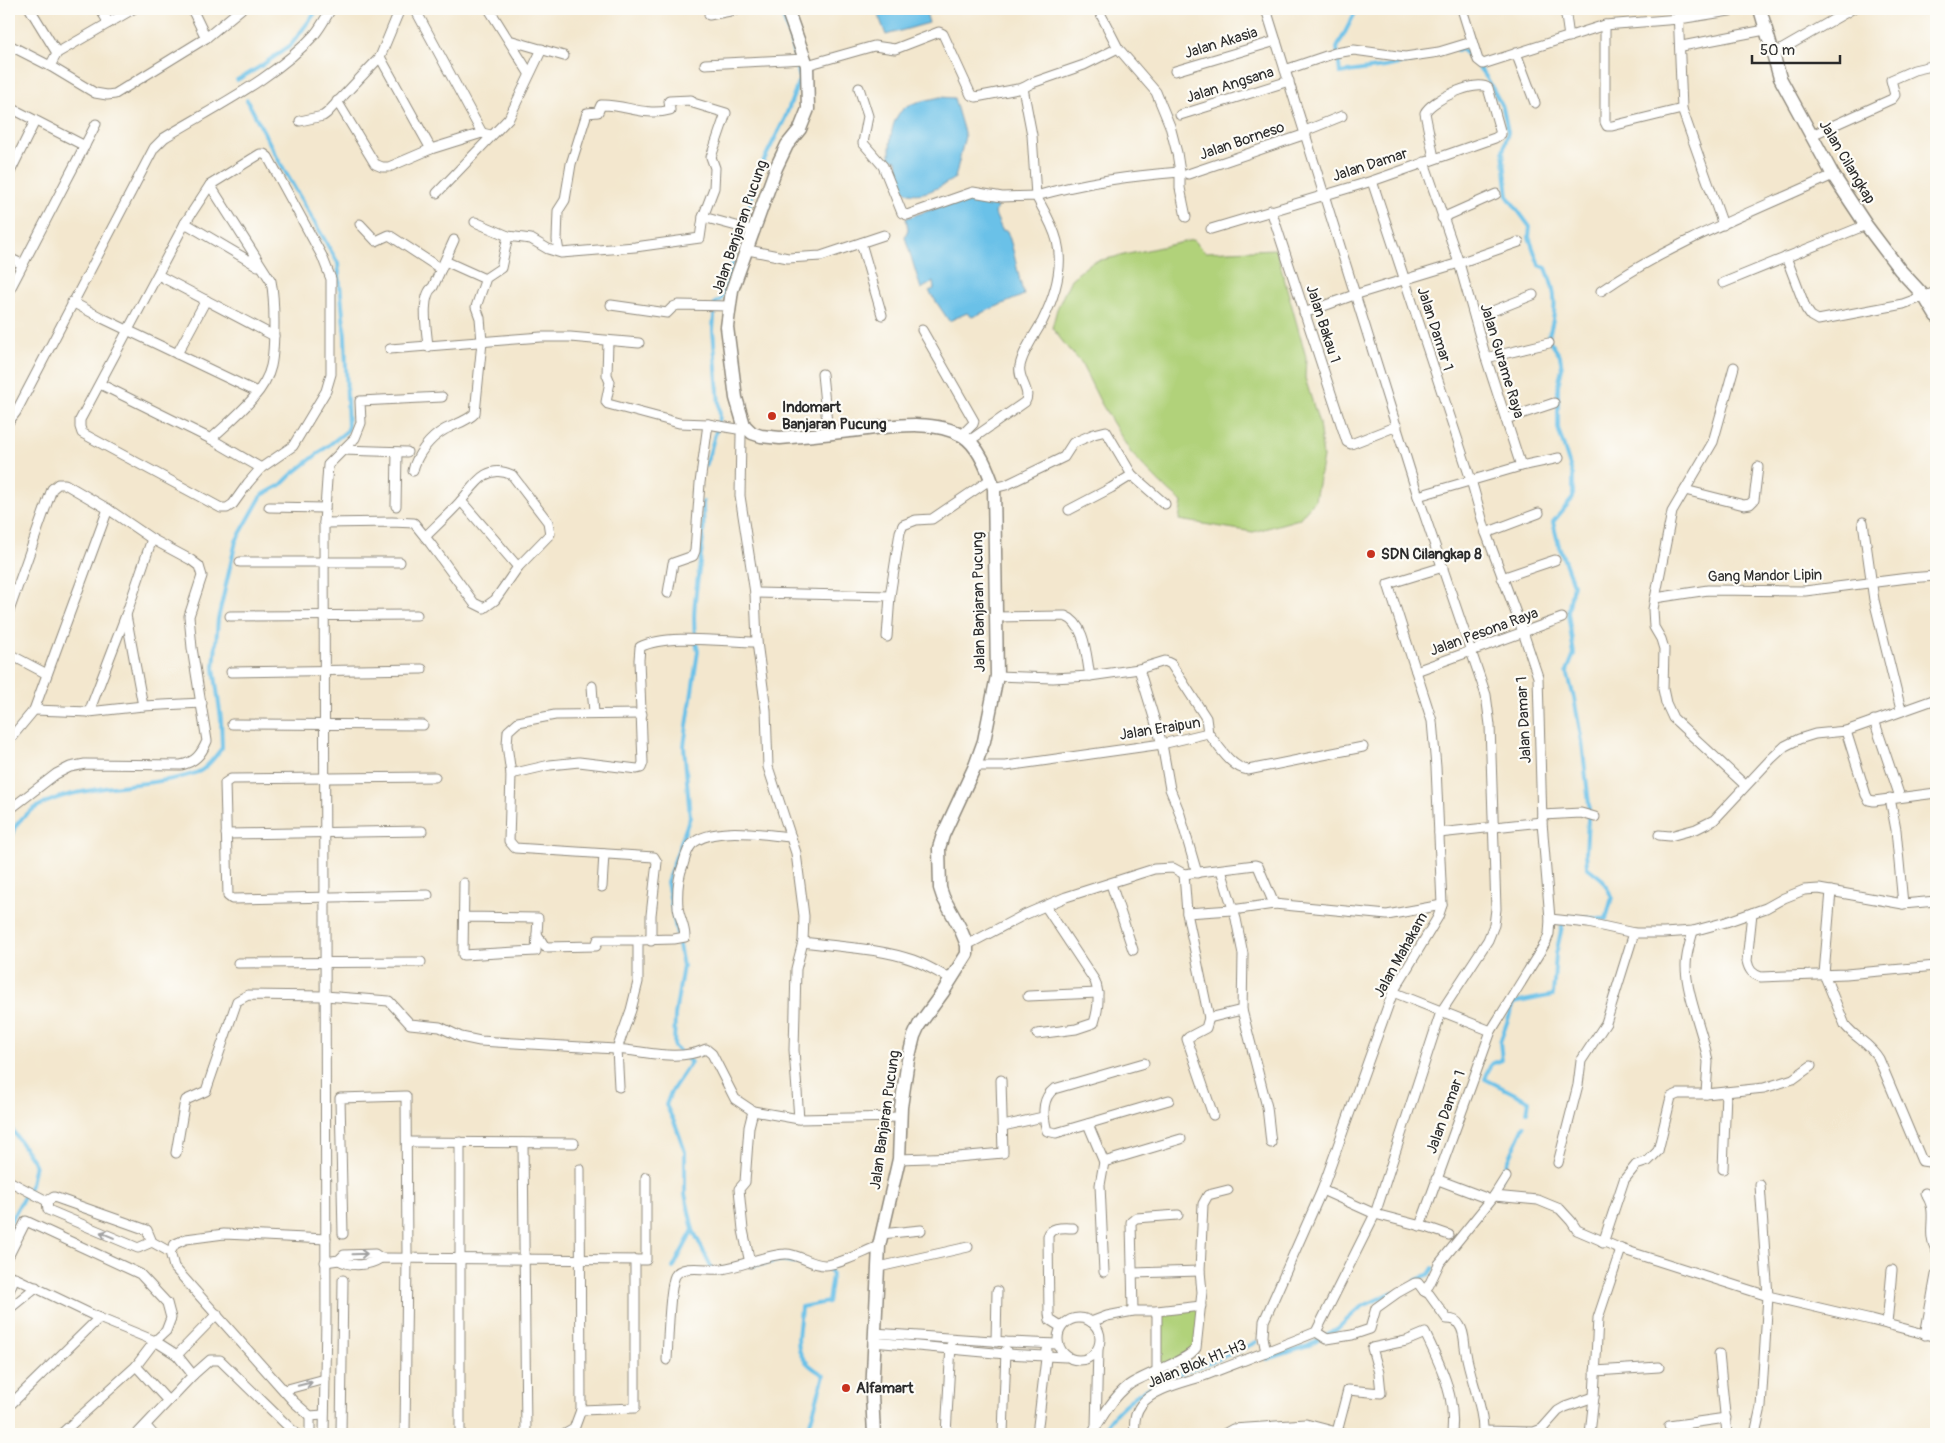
<svg xmlns="http://www.w3.org/2000/svg" width="1945" height="1443" viewBox="0 0 1945 1443" font-family="Pangolin,sans-serif">
	<style>
		.green { fill: #b1d27a; stroke: #6e7e52 }
		.water { fill: #6bc1e8; stroke: #4b768a }
		.lines { fill: none; stroke-linecap: round; stroke-linejoin: round }
		.stream { stroke: #6bc1e8; stroke-width: 4 }
		.street-casing { stroke: #8f897c; stroke-width: 11 }
		.secondary-casing { stroke: #8f897c; stroke-width: 15 }
		.street { stroke: #fff; stroke-width: 9 }
		.secondary { stroke: #fff; stroke-width: 12 }
		.oneway { stroke: #a0a0a0 }
		.poi-dot { fill: #c8321e; stroke: #fdfcf7; stroke-width: 2 }
		.labels { text-anchor: middle; dominant-baseline: central; stroke-width: 4.5; stroke-linejoin: round; paint-order: stroke }
		.street-label { font-size: 15px; fill: #2b2b2b; stroke: #fdfcf7 }
		.poi-label { font-size: 15px; font-weight: bold; fill: #2b2b2b; stroke: #fdfcf7; text-anchor: start }
	</style>
	<rect width="100%" height="100%" fill="#fdfcf7"/>
	<filter id="ink" filterUnits="userSpaceOnUse"><feTurbulence type="fractalNoise" baseFrequency=".02" numOctaves="2"/><feDisplacementMap in="SourceGraphic" scale="10" xChannelSelector="R" yChannelSelector="G"/><feConvolveMatrix kernelMatrix="1 2 1 2 8 2 1 2 1" color-interpolation-filters="sRGB"/></filter>
	<filter id="wash" filterUnits="userSpaceOnUse"><feTurbulence type="fractalNoise" baseFrequency=".0096" numOctaves="4" result="noise"/><feDisplacementMap in="SourceGraphic" scale="20" xChannelSelector="R" yChannelSelector="G"/><feGaussianBlur stdDeviation="1.12" result="paint"/><feColorMatrix in="noise" values="0 0 0 0 0 0 0 0 0 0 0 0 0 0 0 0 0 1.4 0 .05"/><feComposite in="paint" operator="in"/></filter>
	<g filter="url(#wash)">
		<rect width="100%" height="100%" fill="#f3e7ce"/>
		<g class="green">
			<path d="M1193 240 1205 252 1276 249 1306 357 1305 378 1319 423 1323 457 1315 500 1299 519 1253 532 1179 520 1182 502 1160 483 1131 453 1101 403 1080 361 1070 351 1052 328 1057 309 1071 279 1092 262Z"/>
			<path d="M1201 1306 1196 1348 1157 1370V1311Z"/>
		</g>
		<g class="water">
			<path d="M876 9H925L929 23 886 35Z"/>
			<path d="M940 97 954 98 965 136 955 178C940 187 923 198 906 192L901 183 897 160 890 158C890 142 890 117 906 107 915 101 930 100 940 97Z"/>
			<path d="M977 195 998 202 995 214 1002 230 1007 231C1015 251 1017 274 1024 295L972 317 967 313 949 321 929 291 934 289 933 282 921 289 905 237 908 229 906 218Z"/>
		</g>
		<g class="lines">
			<g class="stream">
				<path d="M1357 9 1337 48 1340 73 1385 67 1421 59"/>
				<path d="M1457 50 1461 49 1474 61 1487 78 1503 108 1508 132 1503 151 1508 197 1530 227 1529 237 1539 265 1546 268C1557 294 1557 312 1548 338L1560 356 1562 368 1558 386V428L1573 476V498L1553 522 1559 546 1573 584 1568 613 1574 654 1567 671 1574 698 1582 742 1589 804 1586 852 1587 867 1602 879 1612 897 1606 919 1571 917"/>
				<path d="M237 80 258 68 291 45 318 9"/>
				<path d="M706 466 720 417 713 330 715 303 721 300 761 166 785 118 800 78 789 34 780 9"/>
				<path d="M9 860C12 850 10 835 15 827 46 779 150 791 198 772 207 769 216 755 222 748L221 719 214 668 218 619 236 541 262 495 281 485 291 475 348 430 345 336 338 263 279 161 247 100"/>
				<path d="M680 1052 674 1047 675 1015 683 966 667 882 690 817 684 746 698 651C688 615 700 574 703 538 704 526 703 514 703 502"/>
				<path d="M1527 1112 1529 1101 1485 1079 1491 1064 1502 1060 1500 1042 1514 1003 1553 995 1556 954 1563 922"/>
				<path d="M9 1125 35 1164 31 1184 9 1224"/>
				<path d="M1500 1179 1524 1126"/>
				<path d="M1486 1199 1496 1184"/>
				<path d="M693 1230 712 1269"/>
				<path d="M751 1266 782 1260 808 1265"/>
				<path d="M673 1268 693 1230 685 1194V1152L676 1126 666 1105 671 1092 691 1062 687 1059"/>
				<path d="M1415 1281 1429 1274 1433 1268"/>
				<path d="M1267 1359 1308 1346 1338 1328 1361 1307 1393 1292"/>
				<path d="M807 1434 824 1375C789 1356 799 1342 801 1307L828 1302 832 1275 828 1268 824 1267"/>
				<path d="M1101 1434C1132 1376 1204 1371 1256 1342"/>
			</g>
		</g>
	</g>
	<g filter="url(#ink)">
		<g class="lines">
			<defs>
				<g id="street">
					<path d="M30 9 57 53"/>
					<path d="M100 9 109 23"/>
					<path d="M192 9 206 38"/>
					<path d="M415 9 482 133"/>
					<path d="M489 9 529 73"/>
					<path d="M1098 9 1118 48 1156 92 1170 126 1177 153 1180 172V188L1186 217"/>
					<path d="M1462 9 1478 60 1483 64 1605 25 1679 19 1742 9"/>
					<path d="M1565 9 1569 37"/>
					<path d="M1678 9 1682 109 1723 225"/>
					<path d="M709 15 741 9"/>
					<path d="M1605 25V122L1607 126H1612L1682 109"/>
					<path d="M509 40 564 56"/>
					<path d="M9 45 50 66 95 93 107 95 115 94 206 38 241 9"/>
					<path d="M1682 46 1765 30"/>
					<path d="M1118 48 1084 65 1032 83 1023 88 1032 135 1036 196C1085 182 1129 176 1180 172"/>
					<path d="M1516 53 1535 103"/>
					<path d="M1772 55 1852 9"/>
					<path d="M380 57 431 149"/>
					<path d="M705 64 805 59"/>
					<path d="M807 65 874 46 895 49 939 32 943 34 971 95 976 97 1023 88"/>
					<path d="M50 66 57 53 133 9"/>
					<path d="M1285 70 1335 53 1354 50 1405 57 1439 52 1472 42"/>
					<path d="M1175 71 1276 41"/>
					<path d="M859 88 868 116 863 143 883 166 902 213 907 215 973 192 1002 197 1036 196C1044 211 1053 225 1057 241 1064 268 1054 298 1042 322 1034 336 1023 351 1020 366 1017 379 1032 391 1025 402L969 441"/>
					<path d="M337 101 375 164 382 167H389L431 149 482 133 491 135"/>
					<path d="M9 107 85 146"/>
					<path d="M1180 115 1289 81"/>
					<path d="M300 121 323 116 327 113 380 57 400 9"/>
					<path d="M1305 131 1342 116"/>
					<path d="M1812 135 1892 99 1895 95 1891 80 1914 70 1936 65"/>
					<path d="M260 154H264L268 157 322 256 331 279V374L326 391 293 446 261 468 248 483 233 504 227 508H221L82 433 80 427V420L185 223 210 185Z"/>
					<path d="M1424 162 1459 263 1486 358 1521 466"/>
					<path d="M9 174 35 121"/>
					<path d="M1188 174 1306 134"/>
					<path d="M1372 181 1471 480 1486 533 1523 632 1538 677 1542 822 1550 919 1549 934 1546 942 1491 1031 1420 1226"/>
					<path d="M210 185 271 281C274 295 274 309 274 323 274 337 274 352 271 366 265 394 231 420 211 439"/>
					<path d="M437 193 509 118 542 49"/>
					<path d="M1271 210 1347 442 1351 444 1397 426"/>
					<path d="M703 217 755 231"/>
					<path d="M1442 218 1496 194"/>
					<path d="M475 222 508 236 531 239 548 249 561 253 635 247 700 238 703 217 714 188 715 168 711 157 726 113 693 103 691 100 669 101 670 110C644 117 625 104 601 105L598 112 587 113 571 164 565 200 558 211 557 240 559 252"/>
					<path d="M185 223 258 266"/>
					<path d="M360 224 376 241 389 235 441 269"/>
					<path d="M1211 229 1372 181 1495 138 1501 134 1488 88C1476 79 1431 100 1425 113L1434 158"/>
					<path d="M861 243 882 315"/>
					<path d="M748 250 788 258 821 256 884 235"/>
					<path d="M1786 257 1806 309 1811 316 1818 320 1903 304 1936 292"/>
					<path d="M9 258 22 264"/>
					<path d="M445 261 485 279"/>
					<path d="M158 275 274 336"/>
					<path d="M1723 283 1866 225"/>
					<path d="M9 291 96 124"/>
					<path d="M1601 291C1672 242 1755 211 1833 175"/>
					<path d="M72 302 102 318 257 392"/>
					<path d="M611 305 667 313 673 307 678 305 729 306"/>
					<path d="M1304 313 1354 295 1459 263 1519 242"/>
					<path d="M1475 318 1533 295"/>
					<path d="M922 330 974 421 973 424 962 435"/>
					<path d="M608 341 607 375 610 382 606 402 608 404 679 423 708 424 743 430"/>
					<path d="M428 347C427 332 420 296 433 287L454 240"/>
					<path d="M390 349 541 337H570L639 343"/>
					<path d="M177 354 206 300"/>
					<path d="M1486 358 1549 343"/>
					<path d="M1734 367 1713 442 1672 512 1653 609 1654 627 1661 639 1664 649 1663 689 1666 703 1673 718 1745 785"/>
					<path d="M822 374 828 433"/>
					<path d="M100 384 211 439 261 468"/>
					<path d="M1506 419 1554 403"/>
					<path d="M9 421 16 412 154 148 164 138C213 108 277 77 315 34 321 27 326 17 331 9"/>
					<path d="M744 426 741 435 740 496 755 593 757 642 766 710 768 767 796 853 804 916 803 942 796 969 794 1050 799 1119"/>
					<path d="M342 450 407 452"/>
					<path d="M413 471C416 455 430 438 444 430 454 424 467 422 475 413L482 342 480 318 476 307 486 278 501 268 508 236"/>
					<path d="M994 488 1006 485 1064 457 1073 443 1094 434 1106 431 1132 475 1165 504"/>
					<path d="M1685 490 1744 505 1750 504 1754 500 1758 467"/>
					<path d="M1418 496 1521 466 1559 458"/>
					<path d="M461 501 518 567"/>
					<path d="M396 506 397 452"/>
					<path d="M269 507 325 508"/>
					<path d="M1069 510 1111 488 1132 475"/>
					<path d="M1863 522 1874 600 1901 710"/>
					<path d="M324 523 392 522 414 523 430 543 474 603 484 608 495 600 518 567 550 534 548 522 512 475C485 462 474 487 459 503 448 515 436 526 425 537"/>
					<path d="M1486 533 1539 513"/>
					<path d="M240 562H400"/>
					<path d="M1502 578 1555 560"/>
					<path d="M668 593 673 563 693 556 695 551 700 483 708 424"/>
					<path d="M755 593 890 596 887 637"/>
					<path d="M890 596 900 532 903 525 916 520 932 519 991 479"/>
					<path d="M1655 598 1708 590 1805 591 1908 578 1936 576"/>
					<path d="M9 611 52 489 58 484H65L108 509 152 539 191 560 199 566 202 576 189 616 192 648 207 741C201 755 195 762 181 765L85 764 70 767 56 774 9 810"/>
					<path d="M126 615 143 706"/>
					<path d="M230 616 417 615"/>
					<path d="M997 617 1065 616C1086 624 1086 657 1090 676"/>
					<path d="M9 654 47 674"/>
					<path d="M1139 669 1162 744 1170 789 1179 811 1197 873"/>
					<path d="M1416 671 1562 618"/>
					<path d="M231 672 422 669"/>
					<path d="M997 676 1053 678 1090 676 1139 669 1165 661 1171 664 1206 718 1208 733"/>
					<path d="M592 686 594 713"/>
					<path d="M34 710 89 712 143 706 202 703"/>
					<path d="M89 712 126 615 152 539"/>
					<path d="M642 714 555 715 518 722 508 731 507 745 511 774 509 841 515 848 654 857 657 862 651 915V941"/>
					<path d="M1874 720 1900 797"/>
					<path d="M232 724 423 725"/>
					<path d="M1846 731 1866 795 1869 800 1874 801 1936 793"/>
					<path d="M9 740 34 710 108 509"/>
					<path d="M975 766H1006L1162 744 1208 733C1219 746 1231 768 1248 770L1363 747"/>
					<path d="M511 774 550 765 579 762 637 769 641 768 643 763 639 660 640 647C668 633 726 642 757 642"/>
					<path d="M1890 798 1896 830 1903 904"/>
					<path d="M1542 815 1581 813 1595 817"/>
					<path d="M1439 833 1542 822"/>
					<path d="M226 834 422 831"/>
					<path d="M1659 835 1670 836 1696 829 1714 820 1771 759 1785 746 1799 739 1815 734 1846 731 1936 699"/>
					<path d="M1221 870 1236 919 1243 954 1242 1010"/>
					<path d="M1184 874 1187 913 1209 1018 1242 1010 1267 1107 1271 1143"/>
					<path d="M1111 884 1133 950"/>
					<path d="M602 887 604 854"/>
					<path d="M1831 891 1824 974 1845 1025C1856 1039 1870 1043 1879 1059L1922 1161 1936 1163"/>
					<path d="M428 895 232 899 228 896 225 783 231 779 435 777"/>
					<path d="M1187 913 1232 910 1274 904 1387 915 1442 905"/>
					<path d="M1752 913 1747 961C1749 970 1752 974 1761 977L1846 974 1936 966"/>
					<path d="M464 917 538 918 536 951 463 955 464 883"/>
					<path d="M1550 919 1588 923 1634 933H1664L1693 931 1726 922 1766 908 1784 898 1804 890 1819 889 1903 904 1936 901"/>
					<path d="M537 934 545 947 596 946 598 940H638"/>
					<path d="M803 942C839 947 879 948 913 960 927 965 939 973 952 980"/>
					<path d="M967 945 1024 915 1066 897 1154 869 1173 868 1184 874 1255 865 1258 866 1274 904"/>
					<path d="M238 963 421 962"/>
					<path d="M1393 992 1491 1031"/>
					<path d="M1028 996 1098 993"/>
					<path d="M1209 1018 1206 1028 1189 1037 1187 1039 1213 1115"/>
					<path d="M1037 1034 1076 1029 1094 1023C1098 1010 1100 994 1095 981L1046 907"/>
					<path d="M1144 1063 1054 1089C1041 1099 1043 1117 1047 1131L1056 1133 1169 1100"/>
					<path d="M619 1087 617 1049 631 1010 638 982V940L674 939 685 937C685 926 679 917 678 907 677 893 678 878 683 865 685 858 687 849 692 844 713 825 765 835 791 837"/>
					<path d="M1706 1094 1764 1088 1793 1079 1811 1066"/>
					<path d="M1088 1124 1104 1162 1181 1139"/>
					<path d="M1003 1126 1043 1117"/>
					<path d="M408 1142 574 1143"/>
					<path d="M523 1143 526 1434"/>
					<path d="M176 1153 184 1106 186 1100 206 1091 237 1001 248 995 325 996 389 1001 410 1024 440 1027 461 1037 480 1041C525 1044 570 1046 615 1049 646 1051 677 1062 706 1049L712 1054 735 1099 753 1111 799 1119 901 1117"/>
					<path d="M899 1159 957 1157 1003 1153 1001 1080"/>
					<path d="M1104 1162 1100 1185 1104 1272"/>
					<path d="M1558 1163 1578 1085 1581 1061 1606 1023 1634 933"/>
					<path d="M580 1169 581 1410"/>
					<path d="M1723 1169 1726 1092"/>
					<path d="M1436 1179 1486 1198"/>
					<path d="M9 1181 47 1201"/>
					<path d="M1322 1190 1375 1214 1429 1228 1449 1235"/>
					<path d="M1925 1193C1940 1213 1925 1230 1936 1250"/>
					<path d="M1494 1196 1538 1200 1550 1205 1560 1209 1571 1221 1577 1230 1621 1249 1768 1296 1871 1320 1936 1337"/>
					<path d="M47 1201 54 1197 147 1230 152 1242 170 1252 174 1267 294 1402 310 1416 323 1415"/>
					<path d="M47 1201 48 1210 138 1248 152 1242"/>
					<path d="M343 1234 340 1098 406 1096 407 1258 405 1434"/>
					<path d="M881 1234 921 1230"/>
					<path d="M1603 1243 1624 1180 1636 1165 1648 1161 1658 1151 1671 1097 1678 1094H1706L1708 1062 1706 1051C1700 1026 1686 991 1686 966 1686 954 1690 943 1693 931"/>
					<path d="M170 1252 175 1244 186 1239 224 1234 326 1239"/>
					<path d="M9 1255 26 1221 140 1274 167 1303 171 1318 166 1331 155 1341 136 1366 61 1434"/>
					<path d="M339 1260C351 1267 369 1266 381 1258L646 1260V1177"/>
					<path d="M325 1262 339 1260 344 1255 375 1254 381 1258"/>
					<path d="M750 1263 743 1230 739 1189 745 1182 749 1127 753 1111"/>
					<path d="M879 1267 968 1247"/>
					<path d="M1133 1273 1200 1271"/>
					<path d="M9 1275 99 1318 155 1341 177 1355 193 1375 137 1434"/>
					<path d="M9 1291 15 1277"/>
					<path d="M9 1309 36 1287"/>
					<path d="M1133 1311 1131 1222 1136 1218 1178 1215"/>
					<circle cx="1079" cy="1339" r="21"/>
					<path d="M1091 1322 1107 1316 1133 1311H1157L1201 1306"/>
					<path d="M1887 1324 1892 1270"/>
					<path d="M1061 1327 1050 1320 1049 1314 1048 1236C1051 1226 1064 1228 1073 1228"/>
					<path d="M1316 1332 1327 1339 1352 1335 1370 1329 1376 1308 1397 1293 1415 1283H1418L1424 1291"/>
					<path d="M874 1333 1007 1342 1057 1344"/>
					<path d="M1925 1335 1936 1275"/>
					<path d="M873 1342 1006 1354 1066 1357"/>
					<path d="M996 1342 997 1291"/>
					<path d="M1266 1352 1263 1337 1264 1321 1322 1190 1393 992 1438 917 1442 905 1436 767 1432 721 1388 584 1443 567"/>
					<path d="M1719 1354 1727 1434"/>
					<path d="M177 1355 217 1314"/>
					<path d="M667 1360C668 1344 669 1288 675 1276 682 1263 710 1271 722 1269 743 1266 764 1255 785 1254 798 1253 810 1265 825 1265 841 1264 863 1252 879 1246"/>
					<path d="M136 1366 168 1401"/>
					<path d="M1157 1370V1311"/>
					<path d="M1595 1371 1659 1367"/>
					<path d="M193 1375 210 1360H220L296 1434"/>
					<path d="M284 1390 325 1379"/>
					<path d="M9 1406 99 1318"/>
					<path d="M310 1416V1434"/>
					<path d="M146 1426 153 1434"/>
					<path d="M1669 1426 1726 1418"/>
					<path d="M1096 1427 1098 1349"/>
					<path d="M1483 1431 1534 1432 1542 1429 1558 1411 1565 1407 1594 1397"/>
					<path d="M1337 1432 1348 1390 1381 1393 1379 1373 1372 1348 1406 1341 1425 1333C1441 1366 1456 1396 1452 1434"/>
					<path d="M324 1434 326 1318 324 523 328 465 355 438 361 423 360 401 442 397"/>
					<path d="M341 1434 343 1280"/>
					<path d="M460 1434V1142"/>
					<path d="M565 1434 574 1429 581 1410 635 1408V1260"/>
					<path d="M946 1434 951 1345"/>
					<path d="M1003 1434 1006 1350"/>
					<path d="M1037 1434 1047 1350"/>
					<path d="M1092 1434C1102 1417 1113 1397 1129 1385 1144 1374 1188 1361 1196 1348L1202 1292 1200 1271 1203 1204 1208 1195 1228 1190"/>
					<path d="M1135 1434C1134 1424 1134 1414 1141 1405 1153 1388 1187 1382 1206 1375 1242 1361 1279 1347 1316 1332L1375 1214 1441 1012 1488 940 1494 925 1496 909 1490 725 1486 695 1418 496 1266 9"/>
					<path d="M1224 1434 1233 1429 1306 1424 1344 1434"/>
					<path d="M1483 1434C1484 1407 1470 1379 1466 1353 1464 1345 1465 1333 1460 1326 1457 1320 1453 1319 1447 1319L1429 1294 1424 1291 1429 1285 1439 1264 1494 1196 1506 1177"/>
					<path d="M1590 1434 1594 1397 1598 1318 1621 1249"/>
					<path d="M1755 1434 1761 1407 1768 1296 1760 1185"/>
				</g>
				<g id="secondary">
					<path d="M787 9 807 65 808 109 800 129 787 145 776 168 732 290 727 327 736 398 744 425 752 433 761 436 780 438C803 436 826 434 849 431 883 428 932 417 963 436 979 446 988 470 994 488L997 676 984 741 975 766 943 835 939 848 940 888 943 897 960 928 967 945V954L943 992 919 1025 914 1036 908 1060 901 1107 899 1159 879 1246 872 1395 874 1434"/>
					<path d="M1760 9 1780 78 1833 175 1866 225 1900 270 1924 296 1936 316"/>
				</g>
			</defs>
			<use href="#street" class="street-casing"/>
			<use href="#secondary" class="secondary-casing"/>
			<use href="#street" class="street"/>
			<use href="#secondary" class="secondary"/>
		</g>
		<defs><path id="oneway-shaft" d="M-6 0H5M1.5-3L5.5 0L1.5 3" fill="none" stroke-width="1.6" stroke-linecap="round" stroke-linejoin="round" transform="scale(1.25)"/></defs>
		<g class="oneway">
			<use href="#oneway-shaft" transform="translate(107 1235) rotate(-157)"/>
			<use href="#oneway-shaft" transform="translate(360 1254) rotate(-2)"/>
			<use href="#oneway-shaft" transform="translate(305 1384) rotate(-14)"/>
		</g>
	</g>
	<g class="poi-dot">
		<circle cx="772" cy="416" r="5"/>
		<circle cx="1371" cy="554" r="5"/>
		<circle cx="846" cy="1388" r="5"/>
	</g>
	<g class="labels">
		<g class="street-label">
			<text transform="translate(1221 43) rotate(-17)">Jalan Akasia</text>
			<text transform="translate(1230 85) rotate(-17)">Jalan Angsana</text>
			<text transform="translate(1242 141) rotate(-19)">Jalan Borneso</text>
			<text transform="translate(1847 162) rotate(59)">Jalan Cilangkap</text>
			<text transform="translate(1370 165) rotate(-18)">Jalan Damar</text>
			<text transform="translate(740 227) rotate(-71)">Jalan Banjaran Pucung</text>
			<text transform="translate(1323 324) rotate(72)">Jalan Bakau 1</text>
			<text transform="translate(1435 329) rotate(72)">Jalan Damar 1</text>
			<text transform="translate(1502 361) rotate(73)">Jalan Gurame Raya</text>
			<text transform="translate(1765 576) rotate(-1)">Gang Mandor Lipin</text>
			<text transform="translate(979 602) rotate(-91)">Jalan Banjaran Pucung</text>
			<text transform="translate(1484 632) rotate(-20)">Jalan Pesona Raya</text>
			<text transform="translate(1524 720) rotate(-93)">Jalan Damar 1</text>
			<text transform="translate(1160 729) rotate(-9)">Jalan Eraipun</text>
			<text transform="translate(1401 955) rotate(-61)">Jalan Mahakam</text>
			<text transform="translate(1446 1112) rotate(-70)">Jalan Damar 1</text>
			<text transform="translate(885 1120) rotate(-82)">Jalan Banjaran Pucung</text>
			<text transform="translate(1197 1364) rotate(-22)">Jalan Blok H1-H3</text>
		</g>
		<g class="poi-label">
			<text x="782" y="407">Indomart<tspan x="782" dy="17">Banjaran Pucung</tspan></text>
			<text x="1381" y="554">SDN Cilangkap 8</text>
			<text x="856" y="1388">Alfamart</text>
		</g>
	</g>
	<rect width="1945" height="1443" fill="none" stroke="#fdfcf7" stroke-width="30"/>
	<path d="M1752 55v8h88v-8" fill="none" stroke="#2b2b2b" stroke-width="2.5"/>
	<text x="1760" y="55" font-size="15" fill="#2b2b2b" stroke="#fdfcf7" stroke-width="4" paint-order="stroke">50 m</text>
</svg>
